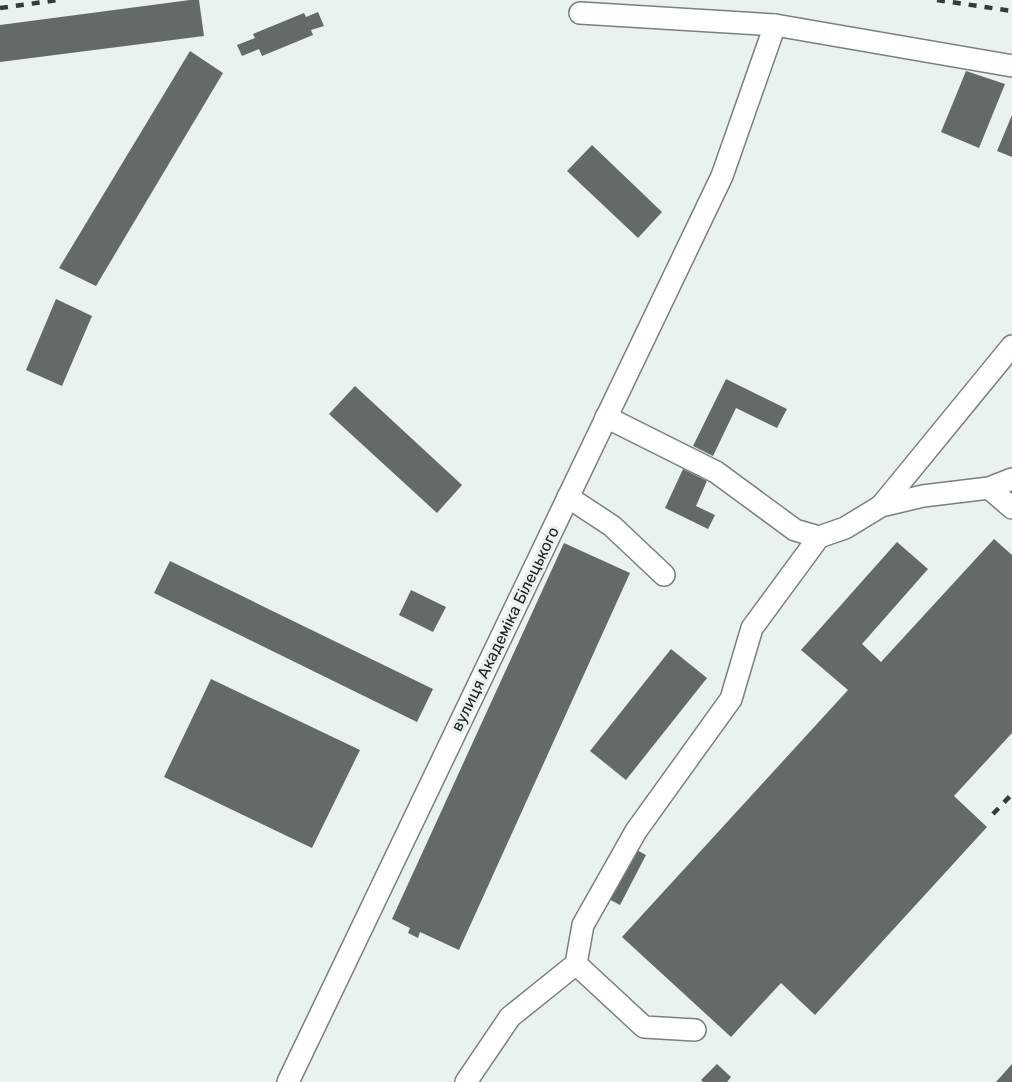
<svg xmlns="http://www.w3.org/2000/svg" width="1012" height="1082" viewBox="0 0 1012 1082" font-family="Rubik,sans-serif">
	<style>
		.building { fill: #646a6a }
		.lines { fill: none; stroke-linecap: round; stroke-linejoin: round }
		.minor-casing { stroke: #79807f; stroke-width: 24 }
		.minor { stroke: #fff; stroke-width: 21 }
		.rail { stroke: #363a3a; stroke-width: 4.5; stroke-dasharray: 8 8; stroke-linecap: butt }
		.labels { text-anchor: middle; dominant-baseline: central; stroke-width: 6; stroke-linejoin: round; paint-order: stroke }
		.street-label { font-size: 16px; fill: #202323; stroke: #eaf1f1 }
	</style>
	<rect width="100%" height="100%" fill="#eaf1f1"/>
	<g class="building">
		<path d="M190 0H199L204 36 0 62V25Z"/>
		<path d="M318 12 324 26 311 30 313 35 262 56 259 49 242 56 237 45 255 38 253 34 304 13 306 17Z"/>
		<path d="M190 51 223 73 96 286 59 268Z"/>
		<path d="M966 71 1005 84 979 148 941 132Z"/>
		<path d="M1012 115V157L997 151Z"/>
		<path d="M592 145 662 212 638 238 567 171Z"/>
		<path d="M56 299 92 316 62 386 26 370Z"/>
		<path d="M726 379 787 409 777 428 736 408 713 456 693 446Z"/>
		<path d="M355 386 462 485 437 513 329 414Z"/>
		<path d="M683 469 707 481 696 506 715 515 708 529 665 508Z"/>
		<path d="M994 539 1012 555V733L954 796 987 827 815 1015 781 983 731 1037 622 937 848 690 801 650 897 542 928 569 862 644 881 662Z"/>
		<path d="M564 543 630 573 459 950 420 932 418 938 408 933 410 928 392 919Z"/>
		<path d="M170 561 433 689 417 722 154 593Z"/>
		<path d="M411 590 446 607 433 632 399 615Z"/>
		<path d="M671 649 707 678 626 780 590 751Z"/>
		<path d="M211 679 360 750 312 848 164 777Z"/>
		<path d="M631 847 646 855 620 905 605 897Z"/>
		<path d="M717 1064 731 1077 727 1082H703L701 1080Z"/>
		<path d="M1012 1064V1082H996Z"/>
	</g>
	<g class="lines">
		<defs>
			<g id="minor">
				<path d="M580 13 775 25 1012 66"/>
				<path d="M606 417 716 472 795 530 819 537 845 528 881 506 923 496 989 488 1012 479"/>
				<path d="M989 488 1012 508"/>
				<path d="M568 497 612 526 664 575"/>
				<path d="M881 506 1012 346"/>
				<path d="M695 1030 644 1027 576 964 583 925 636 831 731 699 752 628 819 537"/>
				<path d="M288 1082 722 176 775 25"/>
				<path d="M466 1082 510 1017 576 964"/>
			</g>
		</defs>
		<use href="#minor" class="minor-casing"/>
		<use href="#minor" class="minor"/>
		<g class="rail">
			<path d="M937 0 1012 11"/>
			<path d="M0 8 58 0"/>
			<path d="M993 814 1012 794"/>
		</g>
	</g>
	<g class="labels">
		<g class="street-label">
			<text transform="translate(505 629) rotate(-64)">вулиця Академіка Білецького</text>
		</g>
	</g>
</svg>
